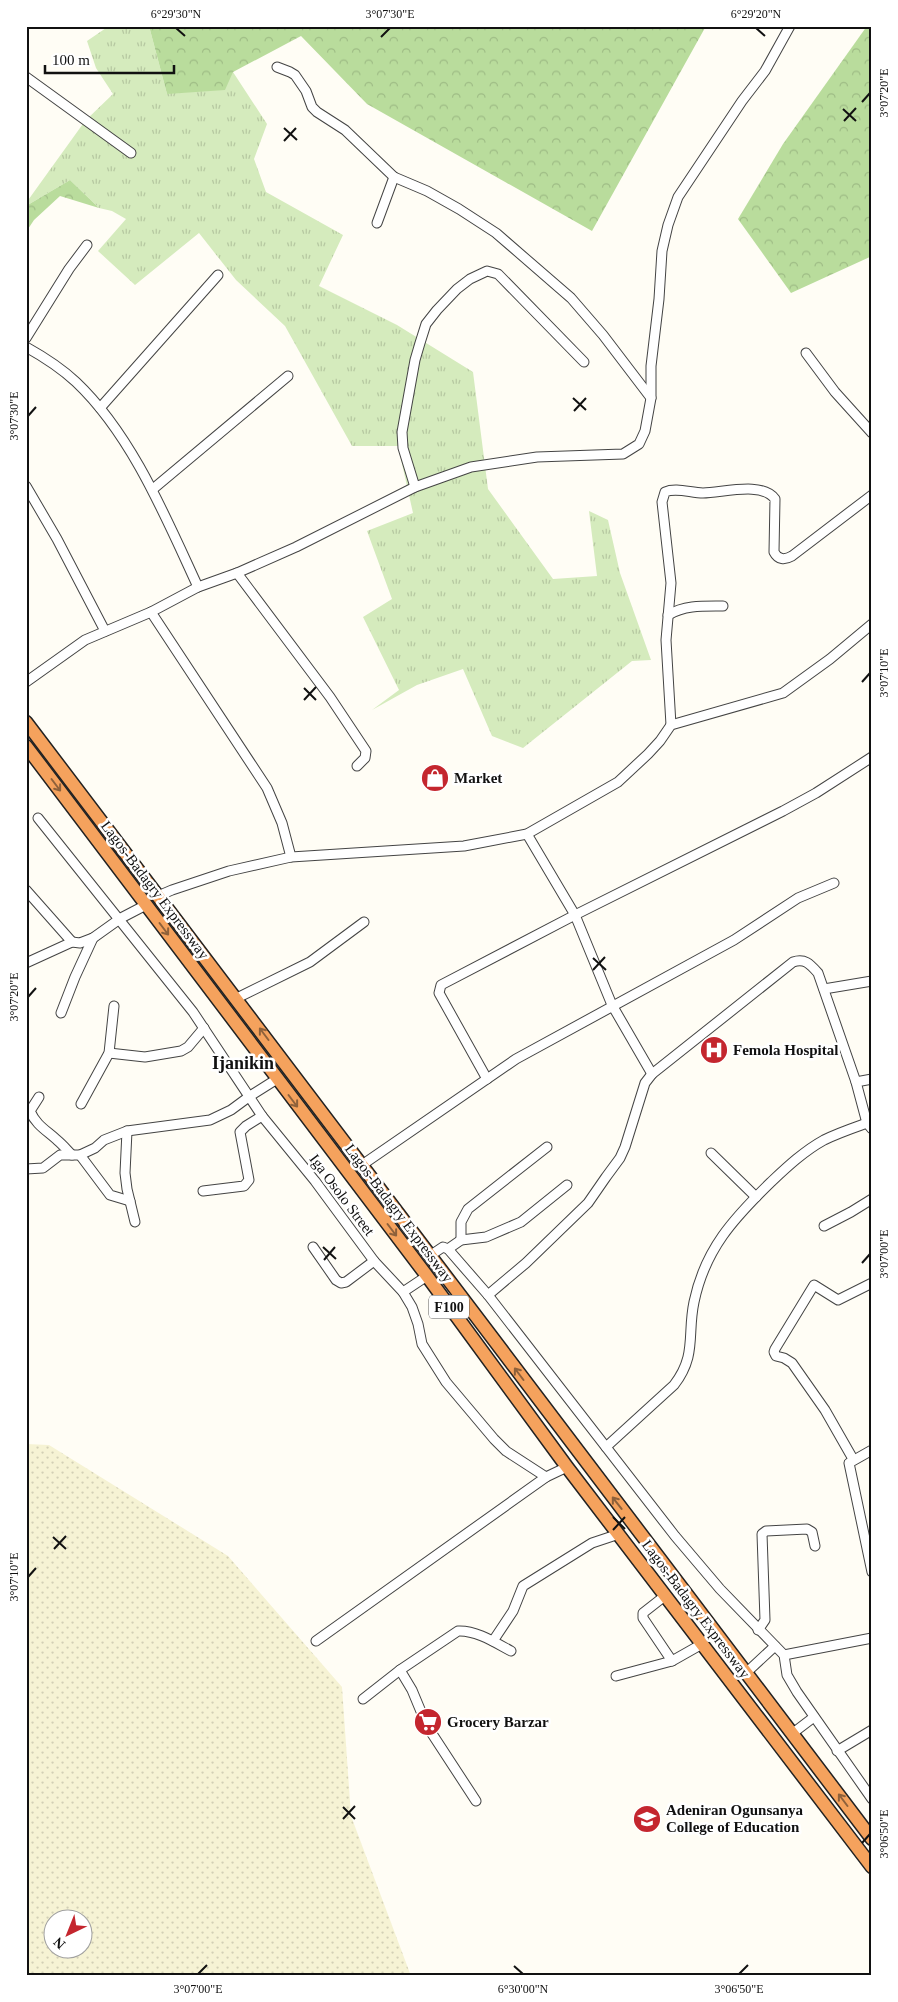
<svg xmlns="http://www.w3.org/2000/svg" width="898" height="2002" viewBox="0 0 898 2002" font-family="'Times New Roman',serif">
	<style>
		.farmland { fill: url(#farmland-dots); fill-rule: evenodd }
		.grass { fill: url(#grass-tufts) }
		.forest { fill: url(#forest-crowns) }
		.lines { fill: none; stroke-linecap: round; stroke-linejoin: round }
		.minor-casing { stroke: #444; stroke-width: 11 }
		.highway-casing { stroke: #222; stroke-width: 15 }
		.minor { stroke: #fff; stroke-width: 9 }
		.highway { stroke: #f5a25d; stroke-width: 12 }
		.oneway { stroke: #8e613b }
		.ticks { fill: none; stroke: #111; stroke-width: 2 }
		.labels { text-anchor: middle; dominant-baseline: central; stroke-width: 5; stroke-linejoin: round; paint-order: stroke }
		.shield { fill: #fff; stroke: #585858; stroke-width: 1 }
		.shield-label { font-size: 14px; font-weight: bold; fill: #111 }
		.poi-label { font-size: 15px; font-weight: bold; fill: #111; stroke: #fff; text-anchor: start }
		.street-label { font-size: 15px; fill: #111; stroke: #fff }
		.quarter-label { font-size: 18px; font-weight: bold; fill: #111; stroke: #fff }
		.neatline { fill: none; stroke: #111; stroke-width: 2 }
		.ticks-label { font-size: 12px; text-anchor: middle; fill: #111 }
	</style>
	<defs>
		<pattern id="farmland-dots" width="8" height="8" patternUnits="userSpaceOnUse" patternTransform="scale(1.25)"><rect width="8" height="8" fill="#f6f3d4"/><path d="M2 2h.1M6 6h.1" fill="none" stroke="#d2cfb5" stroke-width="1.8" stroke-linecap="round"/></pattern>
		<pattern id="grass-tufts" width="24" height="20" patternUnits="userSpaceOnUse" patternTransform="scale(1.25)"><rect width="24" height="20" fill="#d5ebbd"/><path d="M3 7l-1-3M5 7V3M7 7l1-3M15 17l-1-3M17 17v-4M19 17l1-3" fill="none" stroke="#b6c8a1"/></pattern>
		<pattern id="forest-crowns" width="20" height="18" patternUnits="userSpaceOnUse" patternTransform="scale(1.25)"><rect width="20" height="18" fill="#b9dc9c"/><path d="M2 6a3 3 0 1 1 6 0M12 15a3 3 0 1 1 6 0" fill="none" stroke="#9ebc85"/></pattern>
	</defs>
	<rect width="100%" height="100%" fill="#fffdf5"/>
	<path class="farmland" d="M26 1444 49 1445 228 1556 342 1687 351 1816 411 1976H26ZM52 1920H82V1950H52Z"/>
	<path class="grass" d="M109 26H149L167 94 233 72 267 124 254 159 266 192 343 235 319 286 397 325 473 372 488 489 553 579 597 576 589 511 608 520 620 573 651 660 632 661 523 748 492 736 463 669 417 685 372 710 399 690 363 617 392 599 367 531 413 513 398 446H352L285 326 236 280 199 233 135 285 98 251 126 219 112 211 99 208 70 180 26 206V203L85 121 113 94 96 68 87 41Z"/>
	<g class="forest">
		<path d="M149 26H706L592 231 367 104 301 36 233 72 225 90 167 94Z"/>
		<path d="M867 26H872V256L791 293 738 219 783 144Z"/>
		<path d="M70 180 99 208 60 196 34 220 26 232V206Z"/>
	</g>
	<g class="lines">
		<defs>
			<g id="minor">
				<path d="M277 67 290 72 295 75 306 91 312 107 317 112 345 130 394 177 427 191 459 209 496 233 571 298 603 335 651 398"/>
				<path d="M26 77 131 153"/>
				<path d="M377 223 394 177"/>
				<path d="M26 338 69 269 87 245"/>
				<path d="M26 347C44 357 61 368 76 382 132 435 166 518 198 587"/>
				<path d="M806 353 835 392 872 433"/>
				<path d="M100 408 218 275"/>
				<path d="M26 486 57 539 105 631"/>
				<path d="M415 487 403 448 402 432 415 360 420 343 426 324 437 310 457 289 470 279 487 271 498 274 584 362"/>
				<path d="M153 489 288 376"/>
				<path d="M237 573 330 697 366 751 365 758 357 766"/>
				<path d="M151 612 267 788 282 823 291 857"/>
				<path d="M668 615C685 605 703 606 723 606"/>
				<path d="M26 682 85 640 151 612 198 587 237 573 296 547 415 487 471 467 537 457 623 454 639 444 645 431 651 398V366L659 299 662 251 668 225 678 197 742 101 765 71 790 26"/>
				<path d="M671 725 666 640 671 583 662 502 665 492C676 487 691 493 703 493 722 493 762 481 775 499L774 552C778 560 785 560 792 556L872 495"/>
				<path d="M38 818 193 1012 262 1116 315 1181 374 1261 403 1292 412 1307 418 1324 422 1344 446 1382 494 1439 506 1451 546 1477"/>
				<path d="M527 834 575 915 612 1005 652 1074"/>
				<path d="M26 890 72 942"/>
				<path d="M158 896 172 890 229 871 291 857 464 846 527 834 618 782 648 754 660 741 671 725 783 693 830 659 872 624"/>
				<path d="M26 963 72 942 80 943 93 938 121 918 146 905"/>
				<path d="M824 989 872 981"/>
				<path d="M237 998 310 962 364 922"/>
				<path d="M61 1013 75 977 93 938"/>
				<path d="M109 1053 145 1057 181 1051 188 1047 204 1028"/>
				<path d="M487 1079 439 993 441 985 575 915 783 811 816 793 872 757"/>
				<path d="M856 1082 872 1079"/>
				<path d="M39 1097 30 1111C36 1125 46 1130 57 1140 63 1145 67 1150 72 1155"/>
				<path d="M81 1104 109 1053 114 1006"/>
				<path d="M127 1131 125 1173 127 1189 135 1222"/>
				<path d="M711 1153 756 1197"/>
				<path d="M80 1155 110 1195 130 1201"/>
				<path d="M362 1165 516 1059 734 940 798 898 834 883"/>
				<path d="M26 1169 43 1168 60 1155H80L95 1148 104 1140 127 1131 210 1120 231 1110 250 1096 277 1079"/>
				<path d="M203 1191 244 1186 249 1180 240 1132 246 1126 262 1116"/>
				<path d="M824 1226 851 1212 872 1199"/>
				<path d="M461 1240V1222L468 1209 547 1147"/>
				<path d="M313 1247 336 1280 341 1283 346 1282 374 1261"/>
				<path d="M448 1249 461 1240 486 1237 521 1222 567 1185"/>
				<path d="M431 1255 443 1247 448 1249 488 1295 675 1536 720 1589 784 1655 787 1675 797 1692 872 1799"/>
				<path d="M403 1292 427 1276"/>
				<path d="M488 1295 526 1263 588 1203 606 1177 620 1158 625 1147 645 1083 652 1074 793 962C805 958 810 964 818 973L856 1082 867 1123 872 1129"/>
				<path d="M606 1447 674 1385C697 1355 687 1335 694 1302 705 1249 734 1218 771 1182 787 1167 804 1151 824 1140 838 1133 853 1128 867 1123"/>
				<path d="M872 1450 849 1463 872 1572"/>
				<path d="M853 1459 825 1410 792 1363 784 1358 776 1356 774 1352 775 1349 814 1285 838 1300 872 1283"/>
				<path d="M666 1595 643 1613V1618L672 1661 702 1644"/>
				<path d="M758 1630 765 1620 762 1534 766 1531 807 1529 812 1532 815 1546"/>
				<path d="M316 1641 546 1477 567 1467"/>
				<path d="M493 1641 513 1611 523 1586 592 1543 619 1534"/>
				<path d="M784 1655 872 1638"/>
				<path d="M747 1672 775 1646"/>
				<path d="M616 1676 672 1661"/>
				<path d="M363 1699 400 1670"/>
				<path d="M793 1733 814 1717"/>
				<path d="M837 1751 872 1730"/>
				<path d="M476 1801 427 1726 412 1690 400 1670 458 1631C476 1630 496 1643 511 1651"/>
			</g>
			<g id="highway">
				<path d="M26 722 872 1839"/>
				<path d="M26 746 427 1276 567 1467 872 1867"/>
			</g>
		</defs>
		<use href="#minor" class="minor-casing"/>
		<use href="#highway" class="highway-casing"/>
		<use href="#minor" class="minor"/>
		<use href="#highway" class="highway"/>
	</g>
	<defs><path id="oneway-shaft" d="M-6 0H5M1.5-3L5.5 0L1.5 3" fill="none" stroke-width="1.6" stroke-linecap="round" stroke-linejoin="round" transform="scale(1.25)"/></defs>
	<g class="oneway">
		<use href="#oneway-shaft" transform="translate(56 785) rotate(53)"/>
		<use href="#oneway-shaft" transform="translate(164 929) rotate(53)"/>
		<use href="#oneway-shaft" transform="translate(264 1034) rotate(-127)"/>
		<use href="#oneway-shaft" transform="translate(293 1101) rotate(53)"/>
		<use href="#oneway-shaft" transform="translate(392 1230) rotate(53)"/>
		<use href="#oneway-shaft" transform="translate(519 1374) rotate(-127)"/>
		<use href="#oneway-shaft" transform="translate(617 1503) rotate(-128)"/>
		<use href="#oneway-shaft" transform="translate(843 1800) rotate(-127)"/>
	</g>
	<path class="ticks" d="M176 28 185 36M756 28 765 36M381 37 390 28M862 102 870 93M843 109 856 121M844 121 856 108M284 128 297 140M284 141 296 128M573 398 586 410M574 411 586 398M28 416 36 407M862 682 870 673M304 688 316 700M304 700 316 687M593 958 606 970M593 970 605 957M28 997 36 988M323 1247 336 1259M324 1260 335 1247M862 1263 870 1254M613 1517 625 1529M613 1530 625 1517M53 1537 66 1549M54 1549 66 1536M28 1577 36 1568M343 1807 355 1819M343 1819 355 1806M862 1843 870 1834M514 1966 523 1974M198 1974 207 1965M739 1974 748 1965"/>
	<defs>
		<symbol id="shop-disc" viewBox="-11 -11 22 22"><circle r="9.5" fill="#c4262e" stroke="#fff"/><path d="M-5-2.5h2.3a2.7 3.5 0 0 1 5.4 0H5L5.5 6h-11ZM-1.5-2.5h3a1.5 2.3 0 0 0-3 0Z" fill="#fff"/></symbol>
		<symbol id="hospital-disc" viewBox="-11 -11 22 22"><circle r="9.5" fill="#c4262e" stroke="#fff"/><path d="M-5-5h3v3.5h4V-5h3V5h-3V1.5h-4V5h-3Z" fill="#fff"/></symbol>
		<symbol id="supermarket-disc" viewBox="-11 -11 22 22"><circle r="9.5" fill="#c4262e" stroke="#fff"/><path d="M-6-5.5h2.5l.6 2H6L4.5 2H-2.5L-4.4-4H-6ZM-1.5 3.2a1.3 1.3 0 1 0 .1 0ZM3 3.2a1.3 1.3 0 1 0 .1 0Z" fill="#fff"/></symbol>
		<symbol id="school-disc" viewBox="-11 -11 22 22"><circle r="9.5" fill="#c4262e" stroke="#fff"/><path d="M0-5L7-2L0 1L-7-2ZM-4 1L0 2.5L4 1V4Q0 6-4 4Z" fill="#fff"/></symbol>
	</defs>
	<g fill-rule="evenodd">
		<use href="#shop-disc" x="419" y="762" width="32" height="32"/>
		<use href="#hospital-disc" x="698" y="1034" width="32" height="32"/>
		<use href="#supermarket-disc" x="412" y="1706" width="32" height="32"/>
		<use href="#school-disc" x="631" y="1803" width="32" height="32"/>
	</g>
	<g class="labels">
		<rect class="shield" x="429" y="1295.5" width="40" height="23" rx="4"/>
		<g class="shield-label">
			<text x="449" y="1307">F100</text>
		</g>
		<g class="poi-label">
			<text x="454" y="778">Market</text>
			<text x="733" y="1050">Femola Hospital</text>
			<text x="447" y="1722">Grocery Barzar</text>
			<text x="666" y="1810">Adeniran Ogunsanya<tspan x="666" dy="17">College of Education</tspan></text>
		</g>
		<g class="street-label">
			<text transform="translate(155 890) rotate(53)">Lagos-Badagry Expressway</text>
			<text transform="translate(342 1195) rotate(53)">Iga Osolo Street</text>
			<text transform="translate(399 1213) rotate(53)">Lagos-Badagry Expressway</text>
			<text transform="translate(696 1609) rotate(53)">Lagos-Badagry Expressway</text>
		</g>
		<g class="quarter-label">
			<text x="243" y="1063">Ijanikin</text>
		</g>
	</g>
	<rect width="898" height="2002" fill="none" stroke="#ffffff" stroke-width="55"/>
	<g transform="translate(68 1934) rotate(223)"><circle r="24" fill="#ffffff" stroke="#a0a0a0"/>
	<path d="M0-4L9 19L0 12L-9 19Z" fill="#c4262e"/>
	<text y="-8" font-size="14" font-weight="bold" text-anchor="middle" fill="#111111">N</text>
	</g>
	<path d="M45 65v8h129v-8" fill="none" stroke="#111111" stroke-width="2.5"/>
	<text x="52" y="65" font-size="15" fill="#111111" stroke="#ffffff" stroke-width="4" paint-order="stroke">100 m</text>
	<rect x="28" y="28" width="842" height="1946" class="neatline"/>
	<g class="ticks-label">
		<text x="176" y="18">6°29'30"N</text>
		<text x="390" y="18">3°07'30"E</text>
		<text x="756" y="18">6°29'20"N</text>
		<text transform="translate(884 93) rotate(-90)" y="4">3°07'20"E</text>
		<text transform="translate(14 416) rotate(-90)" y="4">3°07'30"E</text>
		<text transform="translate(884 673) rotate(-90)" y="4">3°07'10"E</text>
		<text transform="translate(14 997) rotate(-90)" y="4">3°07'20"E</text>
		<text transform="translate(884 1254) rotate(-90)" y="4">3°07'00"E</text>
		<text transform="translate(14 1577) rotate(-90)" y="4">3°07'10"E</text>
		<text transform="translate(884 1834) rotate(-90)" y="4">3°06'50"E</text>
		<text x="198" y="1993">3°07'00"E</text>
		<text x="523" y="1993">6°30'00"N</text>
		<text x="739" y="1993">3°06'50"E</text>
	</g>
</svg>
